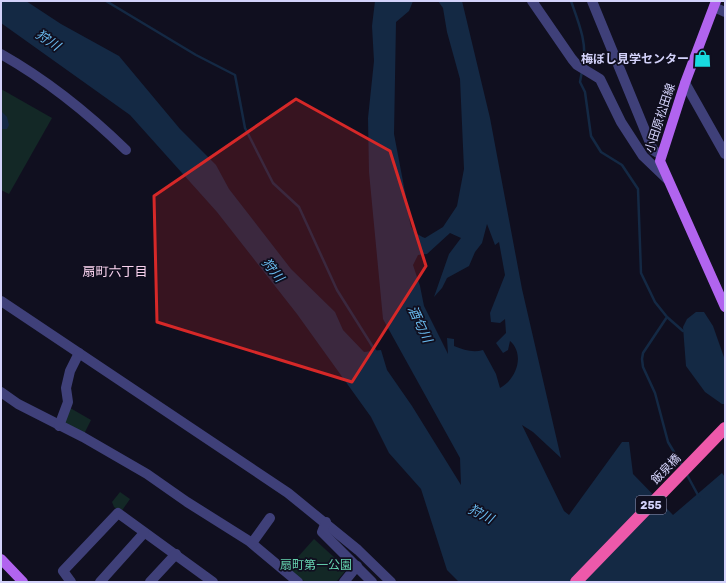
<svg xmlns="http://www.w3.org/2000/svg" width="726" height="583" viewBox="0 0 726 583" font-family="Rubik,'Noto Sans JP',sans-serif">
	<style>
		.green { fill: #132826 }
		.water { fill: #142944; fill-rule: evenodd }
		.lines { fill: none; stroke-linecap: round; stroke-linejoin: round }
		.stream { stroke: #142944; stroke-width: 2.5 }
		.minor { stroke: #3f4079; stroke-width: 10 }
		.major { stroke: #b164ef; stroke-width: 10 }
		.highway { stroke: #ed59aa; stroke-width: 12 }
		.marked { fill: #d62828; fill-opacity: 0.2; stroke: #d62828; stroke-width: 3; stroke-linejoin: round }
		.labels { text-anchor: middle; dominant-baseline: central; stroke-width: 3.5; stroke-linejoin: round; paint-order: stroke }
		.shield { fill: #100f1f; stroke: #9898b8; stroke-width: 1 }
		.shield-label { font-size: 11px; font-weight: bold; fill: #d3d2fa }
		.poi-label { font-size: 12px; font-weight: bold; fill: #d3d2fa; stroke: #100f1f; text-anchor: end }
		.street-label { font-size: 12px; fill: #d3d2fa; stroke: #100f1f }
		.park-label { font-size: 12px; fill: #66d2af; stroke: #100f1f }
		.water-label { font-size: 13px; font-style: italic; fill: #6abbef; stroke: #100f1f }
		.neighbourhood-label { font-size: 13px; fill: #fad3ef; stroke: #100f1f }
	</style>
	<rect width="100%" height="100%" fill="#100f1f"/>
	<g class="green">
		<path d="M1 89 52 118 9 194 1 190Z"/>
		<path d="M65 405 91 420 84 434 60 424Z"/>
		<path d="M120 492 130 499 121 512 114 507 112 502Z"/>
		<path d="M314 539 347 569 336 582H305L288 568Z"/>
	</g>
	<g class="water">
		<path d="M1 1H26L61 24 119 56 180 129 216 165 229 189 291 269 335 312 343 330 364 352 381 350 387 370 412 406 461 485 460 458 383 319 369 172 368 118 374 61 372 26 375 1H413L409 11 396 22 394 134 409 213C410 227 411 232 425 238L443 227 457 206 464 169 460 79 447 32 443 8 438 1H462L490 118 522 289 561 458 533 432 522 425 564 511 569 515 622 442H629L633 474 673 515 722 473 725 477V582H459L447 570 421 489 389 453 371 417 297 314 217 212 130 115 1 23ZM487 224 495 245 499 242 505 275 490 313 491 322 500 323 505 319 506 333 496 343 503 353 508 350 510 341C525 354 517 379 500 388L496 374 483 350C473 353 464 350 454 346V339L447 338 448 354 424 306 420 286 413 265 418 255 427 254 450 233 461 238 449 254 434 297 442 288 447 278 469 266 475 252 482 243Z"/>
		<path d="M1 111 7 117 9 125 7 129H1Z"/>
		<path d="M696 312H704L713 326 725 360V404H722L705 392 686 366 683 327 687 319Z"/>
	</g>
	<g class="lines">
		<g class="stream">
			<path d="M106 1 196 55 235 75 245 128 273 183 299 207 337 290 376 352"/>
			<path d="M571 1C578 21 588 44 583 66"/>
			<path d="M582 71 580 82 585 92 591 136 601 152 622 165 638 189 641 273 655 302 667 317 643 353 642 359 643 367 655 393 668 442 683 467"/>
			<path d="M667 317 683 331"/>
			<path d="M686 473 699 497"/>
		</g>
		<g class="minor">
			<path d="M532 1 572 59 577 65 600 79 621 122 643 156 667 179"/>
			<path d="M592 1 653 150 661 155"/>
			<path d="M714 7 725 12"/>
			<path d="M1 54C47 80 88 113 126 150"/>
			<path d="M685 83 725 154"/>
			<path d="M1 301 288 493 358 550 391 582"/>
			<path d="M1 392 18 404 83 437 147 474 187 502 249 541 298 582"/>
			<path d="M59 426 68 402 66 388 70 371 79 353"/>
			<path d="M326 522 322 532 372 582"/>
			<path d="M252 543 270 518"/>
			<path d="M71 582 63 571 118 513 213 582"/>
			<path d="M100 582 144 533"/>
			<path d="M150 582 176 554"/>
			<path d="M344 582 357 566"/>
		</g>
		<g class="major">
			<path d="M716 1 685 83 660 161 725 307"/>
			<path d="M1 559 23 582"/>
		</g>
		<path class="highway" d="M576 582 725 428"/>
	</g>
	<path class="marked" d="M296 99 390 151 426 266 352 382 157 322 154 196Z"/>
	<defs>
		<symbol id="shop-bare" viewBox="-9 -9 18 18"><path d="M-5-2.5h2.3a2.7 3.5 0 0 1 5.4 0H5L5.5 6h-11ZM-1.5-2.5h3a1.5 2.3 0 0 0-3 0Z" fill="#18dae0" stroke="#100f1f" stroke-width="2.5" paint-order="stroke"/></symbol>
	</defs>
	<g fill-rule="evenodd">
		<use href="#shop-bare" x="690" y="46" width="25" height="25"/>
	</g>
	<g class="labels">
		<rect class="shield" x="636" y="496" width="30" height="18" rx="3"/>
		<g class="shield-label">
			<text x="651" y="505">255</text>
		</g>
		<g class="poi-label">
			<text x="689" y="59">梅ぼし見学センター</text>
		</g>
		<g class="street-label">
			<text transform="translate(660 118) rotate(-72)">小田原松田線</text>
			<text transform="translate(666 469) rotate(-46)">飯泉橋</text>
		</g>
		<g class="park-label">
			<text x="316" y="565">扇町第一公園</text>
		</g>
		<g class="water-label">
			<text transform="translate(48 40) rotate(34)">狩川</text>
			<text transform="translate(273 270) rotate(51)">狩川</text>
			<text transform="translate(420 324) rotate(65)">酒匂川</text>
			<text transform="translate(481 514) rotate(27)">狩川</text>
		</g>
		<g class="neighbourhood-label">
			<text x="115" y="271">扇町六丁目</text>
		</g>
	</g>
	<rect width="726" height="583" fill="none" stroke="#d3d2fa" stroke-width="4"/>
</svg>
